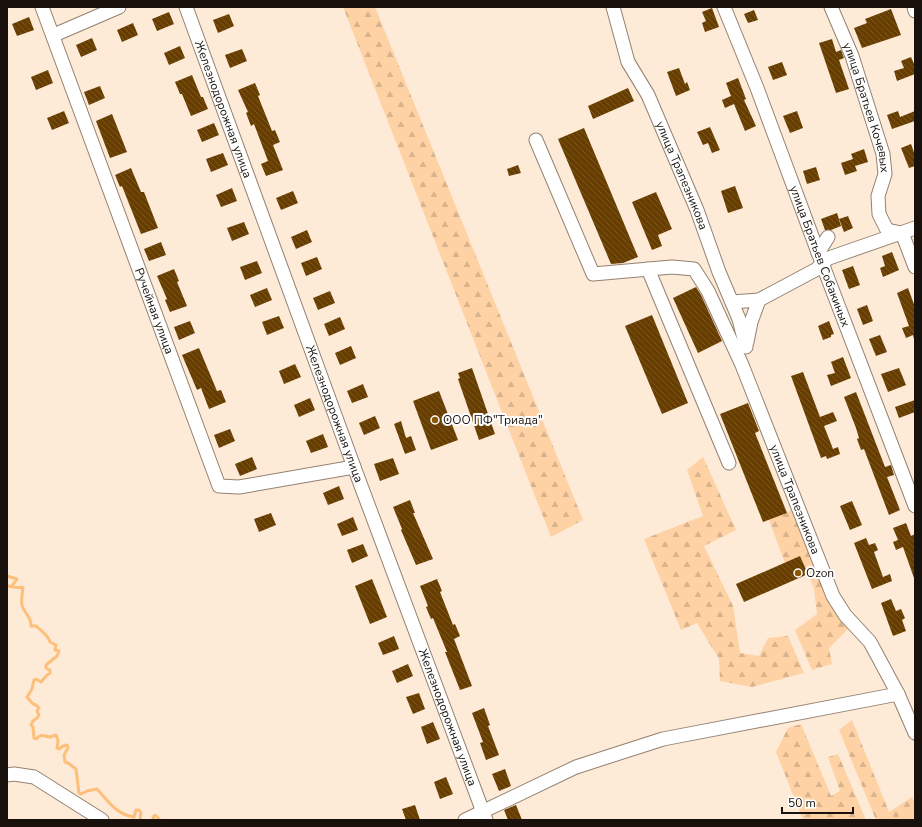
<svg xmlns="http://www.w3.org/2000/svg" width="922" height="827" viewBox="0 0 922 827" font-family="'Nunito Sans',sans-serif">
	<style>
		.forest { fill: url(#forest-firs) }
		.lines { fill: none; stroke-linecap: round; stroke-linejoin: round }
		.stream { stroke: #febf7a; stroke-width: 3 }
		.building { fill: url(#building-back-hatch) }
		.minor-casing { stroke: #938271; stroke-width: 15 }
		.minor { stroke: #fff; stroke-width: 13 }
		.poi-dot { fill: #8c5607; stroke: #fff; stroke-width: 1.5 }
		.labels { text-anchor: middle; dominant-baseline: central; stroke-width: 4; stroke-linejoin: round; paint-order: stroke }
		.street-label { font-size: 12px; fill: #19120c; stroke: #fff }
		.poi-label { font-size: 12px; fill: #19120c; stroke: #fff; text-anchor: start }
	</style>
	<defs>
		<pattern id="forest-firs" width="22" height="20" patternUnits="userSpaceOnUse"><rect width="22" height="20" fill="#fed2a4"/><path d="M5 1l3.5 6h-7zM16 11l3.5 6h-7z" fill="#d9b38c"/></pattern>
		<pattern id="building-back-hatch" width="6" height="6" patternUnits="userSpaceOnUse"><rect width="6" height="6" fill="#683d00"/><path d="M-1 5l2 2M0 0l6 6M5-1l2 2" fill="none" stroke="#785624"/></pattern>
	</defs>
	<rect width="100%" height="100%" fill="#fdead7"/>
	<g class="forest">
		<path d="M343 7H375L583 520 551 537Z"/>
		<path d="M703 457 736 530 704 546 733 606 740 653 759 656 768 638 788 636 804 673 752 687 720 681 719 659 697 623 681 630 644 539 703 516 687 470Z"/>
		<path d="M792 509 831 604 848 629 829 648 832 664 812 670 795 630 817 614 814 588 800 556 785 563 769 520 787 513Z"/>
		<path d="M852 720 889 812 912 797 915 804V820H876L839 730Z"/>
		<path d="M801 724 831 796 840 791 828 757 838 754 866 820H803L776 752 788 728Z"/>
	</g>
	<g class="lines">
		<g class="stream">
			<path d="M7 576 17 579 12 586"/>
			<path d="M7 586C13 586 16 589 22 587L23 588C22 594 21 599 22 605 24 613 32 618 31 626H36C41 630 49 636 50 642L56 645 55 650 59 651 57 656 46 665V668L50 670V673L47 675 41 682 36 679 34 680 32 689 27 697 33 704 36 705 39 708 37 711 39 715 37 718 33 721 31 725 33 727 34 738 36 739C42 733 43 736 50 737L56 735 58 741 57 748 59 749 63 746 67 745 68 748 64 755 65 762 68 763 76 769 79 793 81 794 87 791 97 789C108 801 117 815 134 817L136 810H139L141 813 140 818 141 820"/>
			<path d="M154 820 153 817 155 815 160 820"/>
		</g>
	</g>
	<g class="building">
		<path d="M712 8 719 27 705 32 702 23 706 21 702 12Z"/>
		<path d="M891 9 901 35 862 48 854 28 867 23 865 19Z"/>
		<path d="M754 10 758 20 748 23 744 14Z"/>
		<path d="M169 12 174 24 157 31 152 19Z"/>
		<path d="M229 14 234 26 218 33 213 20Z"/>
		<path d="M29 17 34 30 17 36 12 24Z"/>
		<path d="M133 23 138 35 122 42 117 30Z"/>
		<path d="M92 38 97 50 81 57 76 45Z"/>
		<path d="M832 39 836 52 841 50 844 58 839 60 849 89 836 93 819 43Z"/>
		<path d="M180 46 185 58 169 65 164 53Z"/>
		<path d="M242 49 247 61 230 68 225 55Z"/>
		<path d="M911 57 915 66V74L897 81 894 71 904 68 901 61Z"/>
		<path d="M782 62 787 75 773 80 768 67Z"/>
		<path d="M679 68 685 84 687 82 690 90 676 96 667 72Z"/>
		<path d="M48 70 53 83 36 90 31 77Z"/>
		<path d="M192 75 201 97H203L208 109 191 116 182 94H180L175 82Z"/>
		<path d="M738 78 746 99 744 100 756 126 745 131 734 104 725 108 722 100 731 96 726 83Z"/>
		<path d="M255 83 260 95 258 96 272 131 275 130 280 142 273 145 283 170 266 176 261 164 268 161 254 124 251 126 246 113 248 112 238 90Z"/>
		<path d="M100 86 105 98 89 105 84 92Z"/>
		<path d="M628 88 634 101 593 119 588 106Z"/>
		<path d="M64 111 69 123 52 130 47 118Z"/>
		<path d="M797 111 803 128 790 133 783 116Z"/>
		<path d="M898 111 900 117 915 111V121L892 129 887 115Z"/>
		<path d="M112 114 127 152 110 158 96 121Z"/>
		<path d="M214 123 219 135 202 142 197 130Z"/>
		<path d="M710 127 720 150 712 153 708 143 703 145 697 132Z"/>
		<path d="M584 128 638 257 623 263 611 264 558 139Z"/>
		<path d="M911 144 915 155V166L909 168 901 148Z"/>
		<path d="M864 149 868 162 855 166 857 171 845 175 841 163 853 159 851 154Z"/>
		<path d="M223 153 228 165 211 172 206 159Z"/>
		<path d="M518 165 521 173 509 176 507 169Z"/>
		<path d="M816 167 820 180 807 184 803 171Z"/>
		<path d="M131 168 141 192H144L158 228 141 234 122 186 120 187 115 175Z"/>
		<path d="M735 186 743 208 728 213 721 191Z"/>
		<path d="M232 188 237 201 221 207 216 195Z"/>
		<path d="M293 191 298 203 281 210 276 198Z"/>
		<path d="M656 192 672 229 658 235 662 246 652 250 632 202Z"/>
		<path d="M837 213 841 226 831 230H825L821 219Z"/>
		<path d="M848 216 853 228 844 232 839 219Z"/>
		<path d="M244 222 249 234 232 241 227 228Z"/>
		<path d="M307 230 312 242 296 249 291 237Z"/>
		<path d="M161 242 166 255 149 261 144 249Z"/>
		<path d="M892 252 899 270 883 277 880 268 885 266 882 256Z"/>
		<path d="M317 257 322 269 306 276 301 263Z"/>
		<path d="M257 261 262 273 245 280 240 267Z"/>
		<path d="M853 266 860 285 849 289 842 270Z"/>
		<path d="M174 269 179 281 177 282 187 306 170 312 165 300 167 299 157 276Z"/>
		<path d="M696 287 701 295 722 341 698 353 673 298Z"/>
		<path d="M267 288 272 300 255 307 250 295Z"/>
		<path d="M908 288 915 307 914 339 913 335 906 338 902 328 909 326 897 293Z"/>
		<path d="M330 291 335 303 318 310 313 298Z"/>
		<path d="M867 305 873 321 863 325 857 309Z"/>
		<path d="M652 315 688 403 662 414 625 326Z"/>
		<path d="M279 316 284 328 267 335 262 322Z"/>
		<path d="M340 317 345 329 329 336 324 324Z"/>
		<path d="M190 321 195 333 179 340 174 327Z"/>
		<path d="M829 321 834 334 831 335V337L823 340 818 326Z"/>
		<path d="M880 335 887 352 876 356 869 339Z"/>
		<path d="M351 346 356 358 340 365 335 353Z"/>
		<path d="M199 348 217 391 221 390 226 402 209 409 201 388 197 390 182 355Z"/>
		<path d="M843 357 851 378 831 386 827 375 835 373 831 362Z"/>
		<path d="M295 364 301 377 284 384 279 371Z"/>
		<path d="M472 368 495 434 479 440 458 379 460 378 458 373Z"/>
		<path d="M899 368 906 385 888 392 881 374Z"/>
		<path d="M803 372 820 417 833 412 837 421 824 426 833 449 838 447 840 454 827 459 826 456 821 458 791 376Z"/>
		<path d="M363 384 368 397 352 403 347 391Z"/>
		<path d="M439 391 458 440 431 450 413 401Z"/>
		<path d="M856 392 885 467 891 465 894 475 887 477 900 510 889 515 864 449 861 450 857 439 859 438 856 428 844 397Z"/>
		<path d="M310 398 315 410 299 417 294 405Z"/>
		<path d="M915 400V412L899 418 895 407Z"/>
		<path d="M748 403 759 431 755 433 787 513 763 522 720 414Z"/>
		<path d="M375 416 380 428 364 435 359 423Z"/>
		<path d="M401 421 406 438 411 436 416 450 405 454 394 424Z"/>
		<path d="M230 429 235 441 219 448 214 435Z"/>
		<path d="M323 434 328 447 311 453 306 441Z"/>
		<path d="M252 457 257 469 240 476 235 464Z"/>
		<path d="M393 458 399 474 380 481 374 464Z"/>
		<path d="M339 486 344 499 328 505 323 493Z"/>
		<path d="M410 500 415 513H413L433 559 416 565 401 530 402 529 393 507Z"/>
		<path d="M852 501 862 525 850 530 840 506Z"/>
		<path d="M271 513 276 525 259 532 254 519Z"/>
		<path d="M353 517 358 530 342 536 337 524Z"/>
		<path d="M906 523 911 536 915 534 914 578 903 547 896 550 893 542 898 540 893 528Z"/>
		<path d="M866 538 869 545 875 543 878 550 874 552 883 577 890 574 892 581 872 589 854 543Z"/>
		<path d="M363 544 368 556 352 563 347 550Z"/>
		<path d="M800 556 808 574 744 602 736 584Z"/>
		<path d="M372 579 387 617 370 624 355 586Z"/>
		<path d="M437 579 442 591 440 592 453 625 455 624 460 636 454 639 472 686 460 690 445 652H447L433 618 431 619 426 607 428 606 420 586Z"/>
		<path d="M891 599 896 611 901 609 905 618 902 620 906 631 893 636 881 603Z"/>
		<path d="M394 636 399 649 383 655 378 643Z"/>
		<path d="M408 664 413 676 397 683 392 671Z"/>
		<path d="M419 693 425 709 413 714 406 697Z"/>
		<path d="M484 708 490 725 488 726 499 755 486 760 480 743 483 742 472 713Z"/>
		<path d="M433 722 440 739 427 744 421 727Z"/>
		<path d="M505 769 511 786 499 791 492 774Z"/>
		<path d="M446 777 453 794 440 799 434 782Z"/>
		<path d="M415 805 420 820H406L402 809Z"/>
		<path d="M516 805 522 820H508L504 810Z"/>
	</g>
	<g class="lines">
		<defs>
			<g id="minor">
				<path id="s1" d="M42 7 219 486 239 487 354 467"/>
				<path id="s2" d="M186 7 354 467 486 820"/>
				<path id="s3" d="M613 7 628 62 648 95 697 210 719 272 739 319 746 347"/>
				<path id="s4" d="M724 7 757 88 822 263 915 506"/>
				<path id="s5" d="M831 7 852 56 883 154 885 174 878 196 879 214 887 230 902 233 915 267"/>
				<path d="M914 7 915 11"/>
				<path d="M54 35 119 7"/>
				<path id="s6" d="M536 140 593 274 672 267 694 269 708 291 742 365 833 596 845 615 870 642 898 694 915 733"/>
				<path d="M818 253 828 237"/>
				<path d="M648 269 729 463"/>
				<path d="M732 302 759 300"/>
				<path d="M747 342 751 322 759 300 817 269 822 263 829 258 915 228"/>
				<path d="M7 775 14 774 34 777 102 820"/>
				<path d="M465 820 576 767 663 739 898 694"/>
			</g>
		</defs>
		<use href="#minor" class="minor-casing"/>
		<use href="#minor" class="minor"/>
	</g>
	<g class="poi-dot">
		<circle cx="435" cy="420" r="4"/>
		<circle cx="798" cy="573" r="4"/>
	</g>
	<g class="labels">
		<g class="street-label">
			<text stroke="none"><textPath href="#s5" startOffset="107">улица Братьев Кочевых</textPath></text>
			<text stroke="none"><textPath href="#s2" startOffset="109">Железнодорожная улица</textPath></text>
			<text stroke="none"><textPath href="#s3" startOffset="183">улица Трапезникова</textPath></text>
			<text stroke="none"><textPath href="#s4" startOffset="267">улица Братьев Собакиных</textPath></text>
			<text stroke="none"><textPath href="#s1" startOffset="324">Ручейная улица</textPath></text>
			<text stroke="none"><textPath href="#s2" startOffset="433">Железнодорожная улица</textPath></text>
			<text stroke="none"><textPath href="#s6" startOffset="499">улица Трапезникова</textPath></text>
			<text stroke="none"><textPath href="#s2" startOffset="757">Железнодорожная улица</textPath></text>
		</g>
		<g class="poi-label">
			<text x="443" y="420">ООО ПФ"Триада"</text>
			<text x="806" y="573">Ozon</text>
		</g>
	</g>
	<rect width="922" height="827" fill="none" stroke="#19120c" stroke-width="16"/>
	<path d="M782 807v6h71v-6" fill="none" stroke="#19120c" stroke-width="2"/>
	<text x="788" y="807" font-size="12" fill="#19120c" stroke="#ffffff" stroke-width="3" paint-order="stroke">50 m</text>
</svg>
